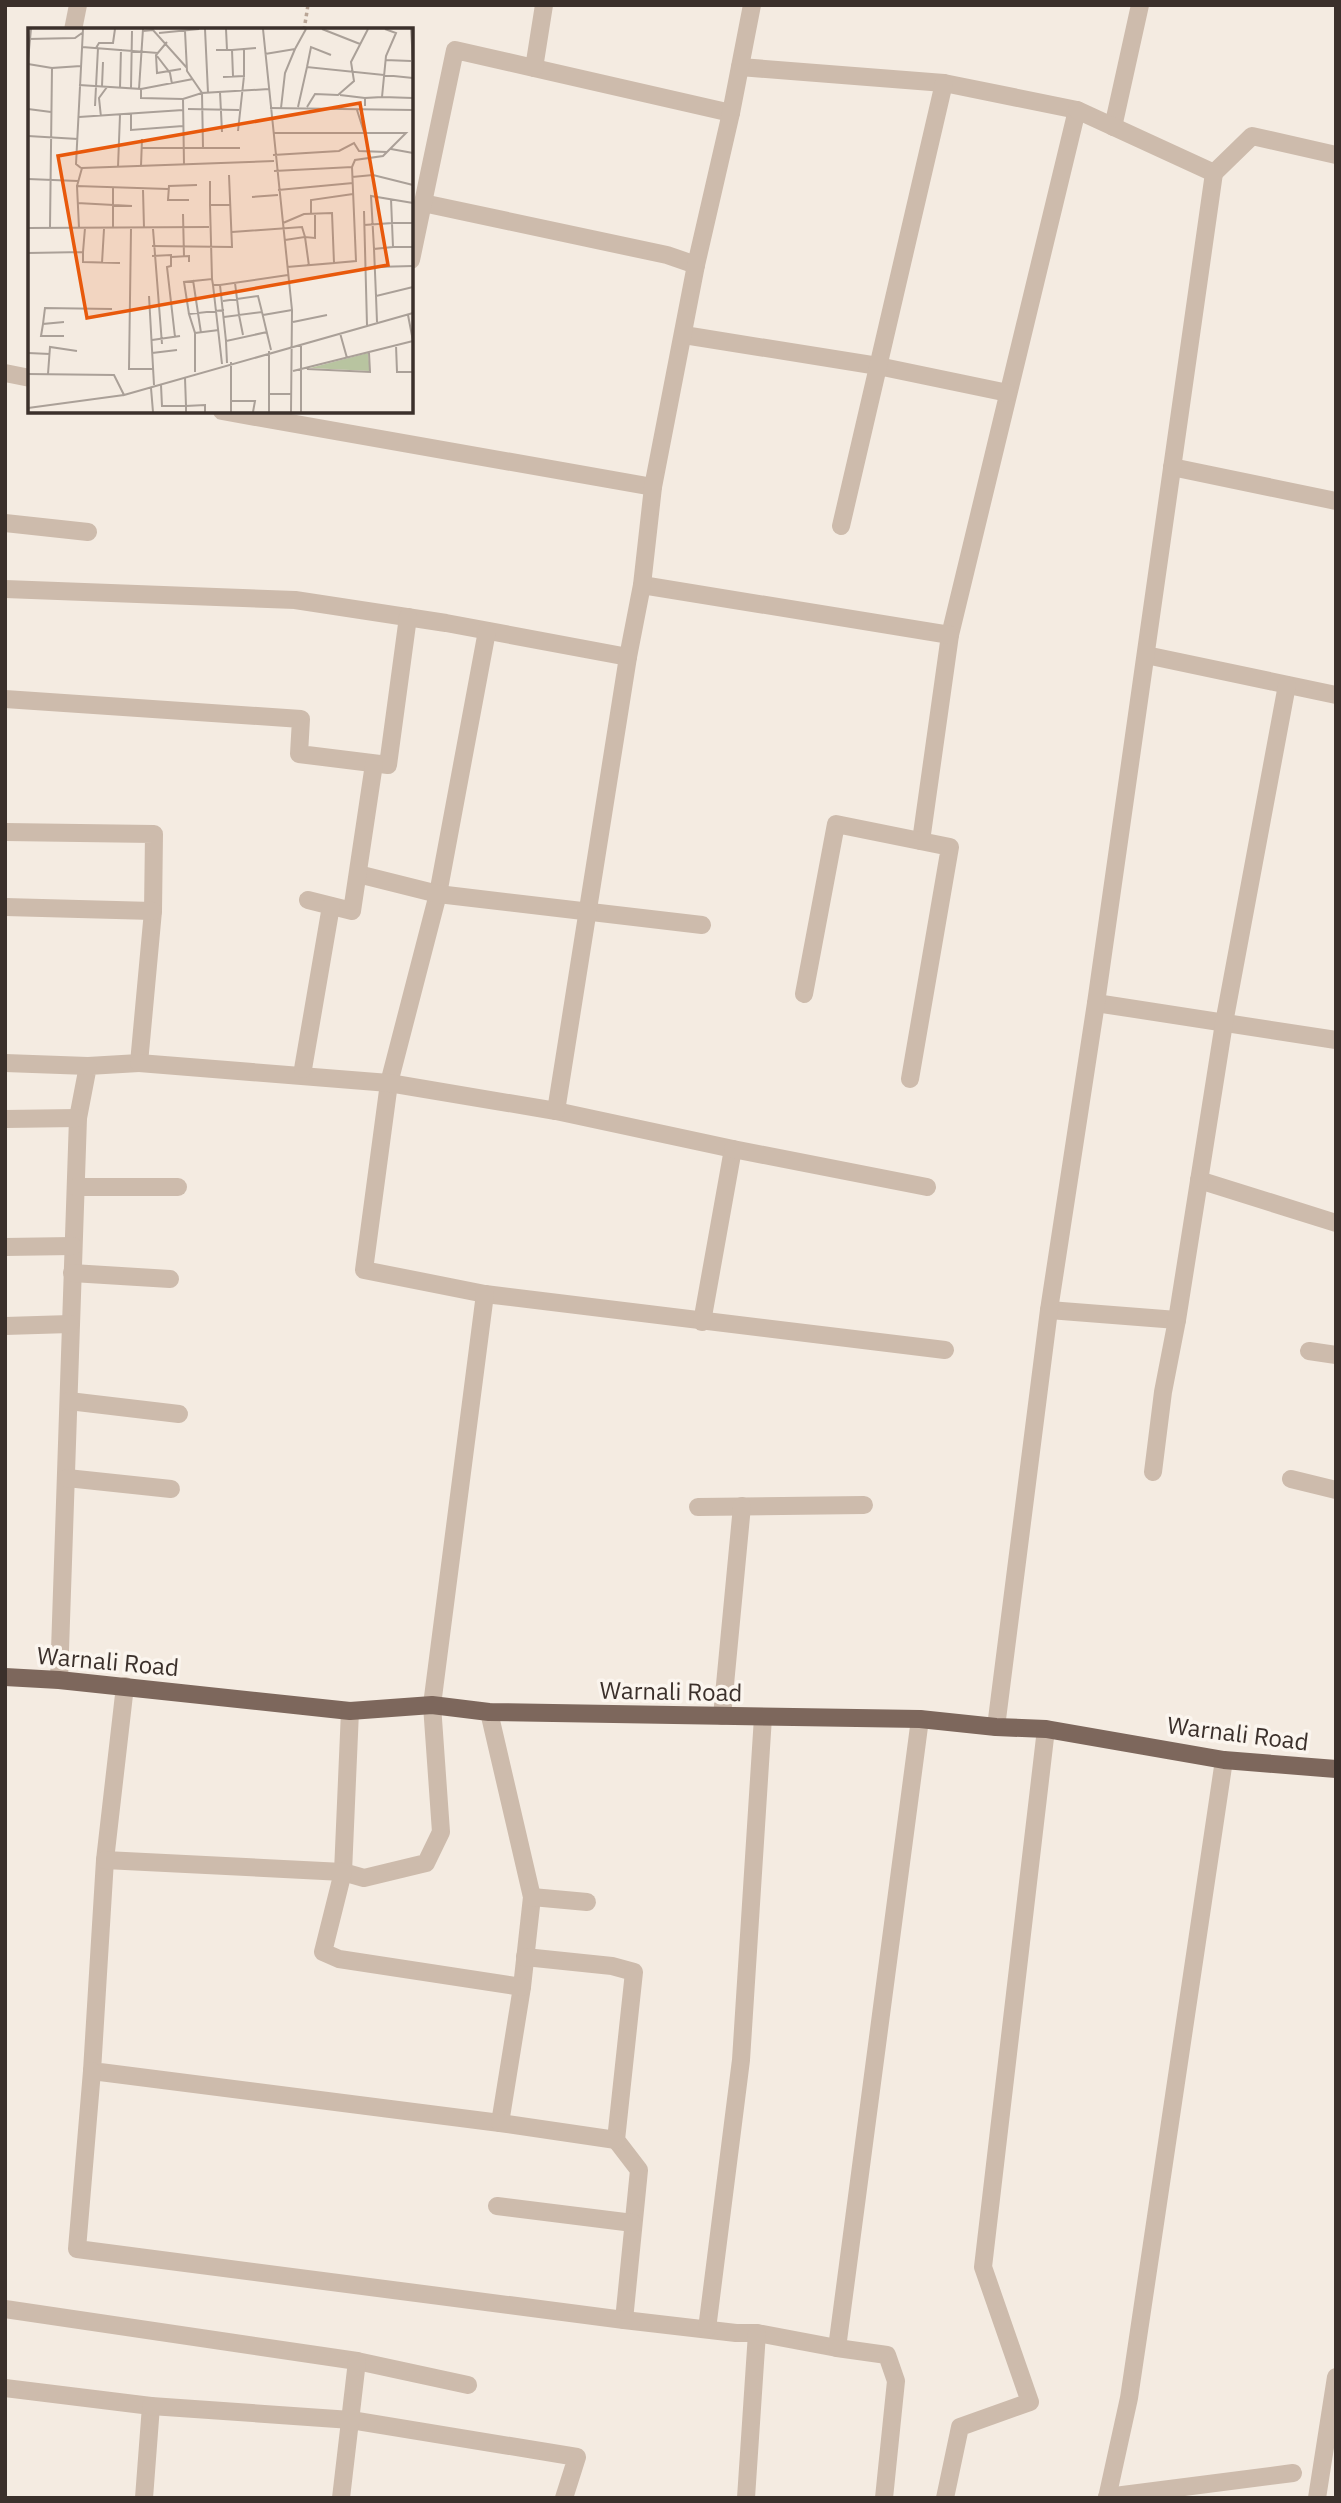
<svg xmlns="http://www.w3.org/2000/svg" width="1341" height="2503" viewBox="0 0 1341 2503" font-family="'IBM Plex Sans',sans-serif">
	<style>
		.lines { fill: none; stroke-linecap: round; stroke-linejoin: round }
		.path { stroke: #b9a596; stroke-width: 3.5; stroke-dasharray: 3.5 3.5; stroke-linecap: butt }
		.minor { stroke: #cdbbac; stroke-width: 18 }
		.major { stroke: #7d675c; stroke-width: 18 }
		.labels { text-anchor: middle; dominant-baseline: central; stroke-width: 7; stroke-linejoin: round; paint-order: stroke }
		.street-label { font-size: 24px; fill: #3b302b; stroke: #fbf5ee }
		.inset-road { fill: none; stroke: #aaa098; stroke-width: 2 }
		.view { fill: #e8590c; fill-opacity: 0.15; stroke: #e8590c; stroke-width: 3.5 }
		.inset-edge { fill: none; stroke: #3b302b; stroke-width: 3.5 }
	</style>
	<rect width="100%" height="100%" fill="#f4ebe1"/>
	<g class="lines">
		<path class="path" d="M304 30 308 5"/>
		<g class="minor">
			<path d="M73 30 78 5"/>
			<path d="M740 67 944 83 1077 110 950 635 921 841"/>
			<path d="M534 68 731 113"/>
			<path d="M1113 127 1140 5"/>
			<path d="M1214 173 1252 136 1336 155"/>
			<path d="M423 203 667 255 696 265"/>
			<path d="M411 260 455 50 534 68 544 5"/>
			<path d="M684 335 878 366 1008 393"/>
			<path d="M5 373 30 378"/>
			<path d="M222 411 653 487"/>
			<path d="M1172 467 1336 501"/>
			<path d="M5 523 88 532"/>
			<path d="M841 526 944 83"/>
			<path d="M642 585 950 635"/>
			<path d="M5 589 295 600 446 623 628 657"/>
			<path d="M487 631 438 894 389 1083 364 1270 485 1294 945 1350"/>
			<path d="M1146 655 1336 695"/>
			<path d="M5 699 301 719 299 754 388 765 408 617"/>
			<path d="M5 832 154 834 153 911 139 1063 88 1066 78 1118 59 1680"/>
			<path d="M358 874 438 894 702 925"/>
			<path d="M308 900 352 911 374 764"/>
			<path d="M5 907 153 911"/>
			<path d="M804 994 836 824 950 847 910 1079"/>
			<path d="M1096 1003 1336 1040"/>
			<path d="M5 1063 88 1066"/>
			<path d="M139 1063 389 1083 556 1111 733 1149 702 1322"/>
			<path d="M303 1069 331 906"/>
			<path d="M556 1111 628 657 642 585 653 487 696 265 731 113 752 5"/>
			<path d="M5 1119 78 1118"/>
			<path d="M733 1149 927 1187"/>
			<path d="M1199 1180 1336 1223"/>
			<path d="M76 1187H178"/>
			<path d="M5 1247 73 1246"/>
			<path d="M72 1273 170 1279"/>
			<path d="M1049 1310 1177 1320"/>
			<path d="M5 1326 70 1324"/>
			<path d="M1309 1351 1336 1355"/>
			<path d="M69 1401 179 1414"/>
			<path d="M1153 1472 1163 1392 1177 1320 1224 1023 1287 685"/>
			<path d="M67 1478 171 1489"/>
			<path d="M1291 1479 1336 1490"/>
			<path d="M698 1507 864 1505"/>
			<path d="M125 1686 105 1860 92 2071 500 2123 522 1987 532 1897 489 1712"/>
			<path d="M350 1711 343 1872 364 1878 426 1863 441 1832 432 1705 485 1294"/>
			<path d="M722 1716 742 1506"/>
			<path d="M996 1727 1049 1310 1096 1003 1214 173 1077 110"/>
			<path d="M105 1860 343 1872 323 1952 339 1959 522 1987"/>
			<path d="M532 1897 587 1902"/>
			<path d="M525 1957 612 1966 634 1972 616 2140 639 2170 624 2320"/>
			<path d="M92 2071 77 2249 624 2320 736 2333H757L837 2348 920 1719"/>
			<path d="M500 2123 616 2140"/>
			<path d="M497 2206 633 2223"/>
			<path d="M5 2309 357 2361 468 2385"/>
			<path d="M707 2329 741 2060 763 1717"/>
			<path d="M837 2348 887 2355 896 2381 884 2498"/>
			<path d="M5 2388 151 2406 144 2498"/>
			<path d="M151 2406 351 2420 577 2457 564 2498"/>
			<path d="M1107 2497 1293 2473"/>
			<path d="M341 2498 357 2361"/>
			<path d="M746 2498 757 2333"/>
			<path d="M945 2498 960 2427 1030 2402 983 2267 1046 1729"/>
			<path d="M1107 2498 1129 2398 1224 1760"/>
			<path d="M1317 2498 1336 2377"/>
		</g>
		<path class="major" d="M5 1677 59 1680 350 1711 432 1705 489 1712 920 1719 996 1727 1046 1729 1224 1760 1336 1769"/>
	</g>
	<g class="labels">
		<g class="street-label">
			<text transform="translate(108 1661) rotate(5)">Warnali Road</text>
			<text transform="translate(671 1691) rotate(1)">Warnali Road</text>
			<text transform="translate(1238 1733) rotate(7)">Warnali Road</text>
		</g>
	</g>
	<g transform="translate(28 28)">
		<rect width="385" height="385" fill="#f4ebe1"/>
		<path d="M340 325 342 343 282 340Z" fill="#b8c4a0"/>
		<path class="inset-road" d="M177 1 180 65M198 1 199 22M235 1 264 282 263 384M294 1 332 16M383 1 385 33M115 3 125 2 159 40M131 5 171 1M0 11 47 10 54 5M139 14 128 27 129 45 153 41M54 19 130 25M68 20 71 15H85L87 1M267 21 278 1M188 22H204L205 48M204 22 228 20M237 26 267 21 257 45 253 80M129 28 142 45 144 56M0 32 3 1M357 32 383 33M0 36 24 40M279 39 283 19 303 27M195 49 216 48V21M51 57 113 61V70L155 71 174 65 159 43 157 3M74 58 75 34M92 60 93 21M103 60 104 3M111 61 115 1M113 61 165 51M192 64 194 104M312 67 337 70M354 69 385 70M155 71 156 137M67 78 70 20M337 78V70L354 69 358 28 368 5 357 1M270 79 279 39 385 50M279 79 287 66 310 67 326 53 323 34 340 1M242 80 385 82M0 81 23 84M160 81 211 82M329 82 336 104M103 86V102L155 98M51 89 155 82M73 89 71 70 79 59M210 103 216 48M245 105H378L355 128 327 132 324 139M0 108 50 111M114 120H212M175 120 174 65 241 61M363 121 385 125M245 127 311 123 326 115 331 123 359 124M113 138 114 111M90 139 92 87M53 140 48 136 55 1M246 143 324 139 328 233 306 235M324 149 345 147 385 157M0 151 50 153M49 158 54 140 246 133M115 162 116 200M250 162 325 155M224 169 250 167M161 172H140L141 158 169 157M49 175 104 178M182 177V153M336 183 339 297M283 185V172L325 166M155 186 156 228M255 195 276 186 304 185 306 235 259 239M385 195H364L365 219H385M336 197 364 195 363 171M22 199 24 40 53 38M0 200 181 199M51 200 49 158 140 161M85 200V160M103 201 101 341H126M125 201 134 316M204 204 274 199 277 209 257 212M124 218 204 219 201 147M346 221 343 168 385 175M55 224 57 200M0 225 55 224V234L92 235M124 228 143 227V238L139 239 147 309M143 229 161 228V234M74 235 76 201M281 238 277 209 287 210V185M347 239 385 238M184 251 182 177H203M165 252 173 305M207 255 211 287 234 284 243 322M185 257 194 336M192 257 198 313M121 268 126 357M348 268 346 221 365 219M195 273 230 268 234 284M161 286 156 254 184 251 185 257H192L260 247M235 287 264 282M380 287 385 313M196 289 211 287 215 307M265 294 299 287M349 294 348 268 385 259M15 296 17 280 84 281M167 305 191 302M312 305 319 330M36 308H13L15 296 36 294M124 312 152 308M273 316V384M368 317 369 344H385M241 323V384M0 325 22 326M124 325 149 322M203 334V384M199 335 198 313 239 304M279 341 342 344 341 325M265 343 385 313M167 344V305L161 286 196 282M0 346 86 347 96 367 385 285M20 346 22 319 49 323M133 357 134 378H158L157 350M123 360 125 384M241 366H264M203 373H227L225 384M0 380 96 367M158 384V378L177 377V384"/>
		<path class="view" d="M332 75 360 237 59 290 30 128Z"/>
		<rect width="385" height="385" class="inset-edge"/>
	</g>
	<rect width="1341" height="2503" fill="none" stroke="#3b302b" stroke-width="14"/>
</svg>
